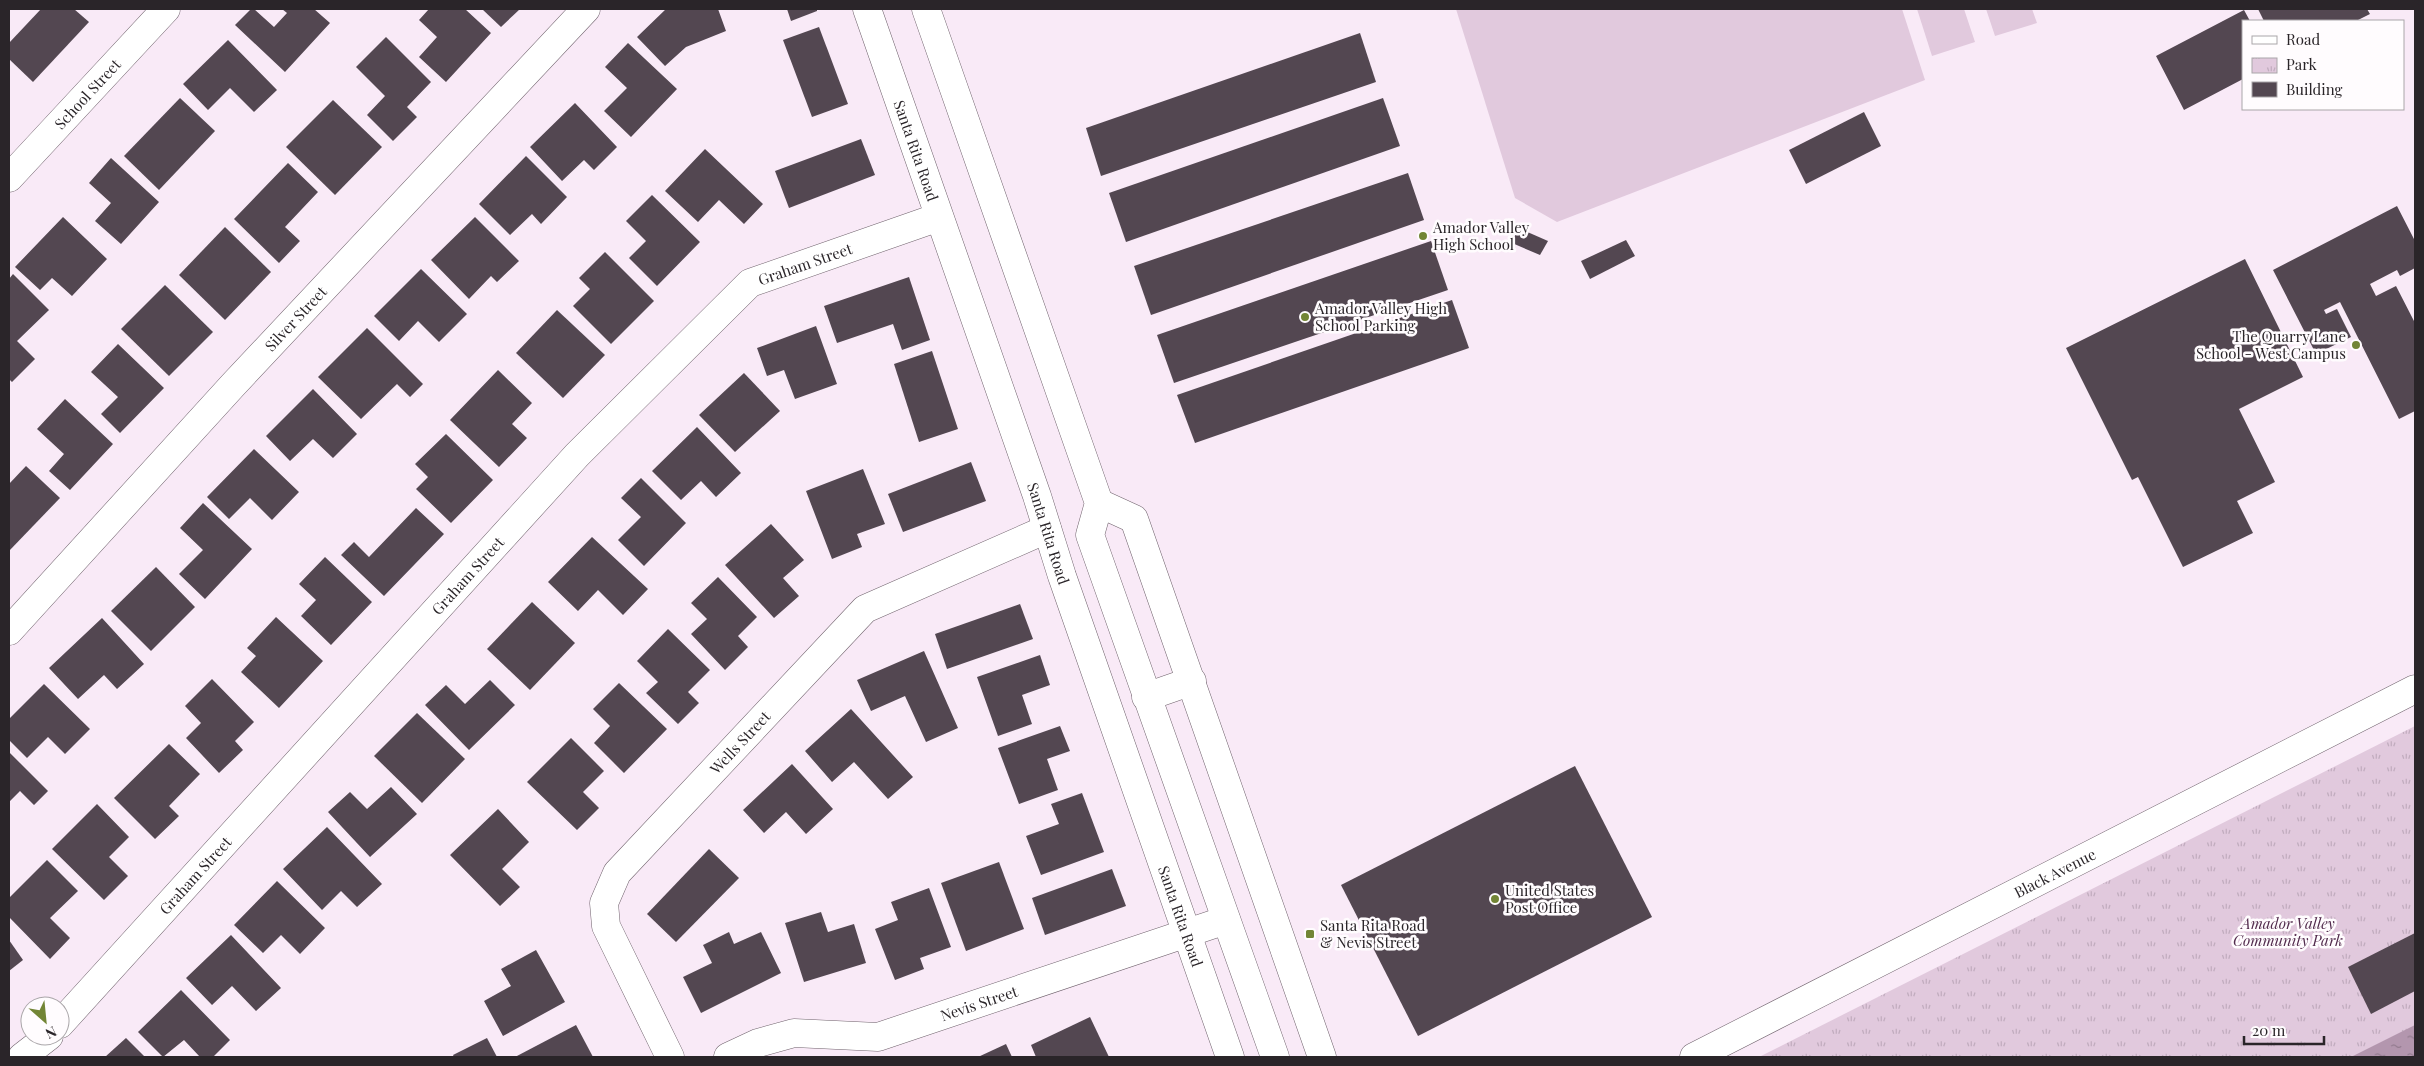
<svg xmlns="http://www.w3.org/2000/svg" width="2424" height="1066" viewBox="0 0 2424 1066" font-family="'Playfair Display',serif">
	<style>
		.park { fill: url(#park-tufts) }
		.pitch { fill: #e1c9dd }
		.water { fill: url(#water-ripples) }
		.building { fill: #534751 }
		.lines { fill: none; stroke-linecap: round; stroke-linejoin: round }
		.minor-casing { stroke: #70636d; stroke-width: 29 }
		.major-casing { stroke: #70636d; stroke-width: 29 }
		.minor { stroke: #fff; stroke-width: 28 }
		.major { stroke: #fff; stroke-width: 28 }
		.poi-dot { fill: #728535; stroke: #fffcfe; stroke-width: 2 }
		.labels { text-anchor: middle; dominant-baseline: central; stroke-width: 5; stroke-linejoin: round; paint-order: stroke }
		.street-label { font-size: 15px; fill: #2a2529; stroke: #fffcfe }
		.poi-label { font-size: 15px; fill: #2a2529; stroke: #fffcfe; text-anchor: start }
		.park-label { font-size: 15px; font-style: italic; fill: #522b4d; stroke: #fffcfe }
	</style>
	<defs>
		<pattern id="park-tufts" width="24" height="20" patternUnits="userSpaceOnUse" patternTransform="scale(1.25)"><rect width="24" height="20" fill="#e1c9dd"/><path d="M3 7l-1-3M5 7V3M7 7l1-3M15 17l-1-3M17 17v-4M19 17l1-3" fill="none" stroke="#c1acbe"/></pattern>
		<pattern id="water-ripples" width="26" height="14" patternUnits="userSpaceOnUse" patternTransform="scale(1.25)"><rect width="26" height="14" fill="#b396ae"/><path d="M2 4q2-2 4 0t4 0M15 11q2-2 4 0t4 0" fill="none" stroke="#927a8e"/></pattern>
	</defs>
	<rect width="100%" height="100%" fill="#f9eaf7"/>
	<path class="park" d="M2415 726V1057H1759Z"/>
	<g class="pitch">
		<path d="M1456 9H1902L1925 80 1557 222 1515 198Z"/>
		<path d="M1917 9H1964L1975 42 1932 56Z"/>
		<path d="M1986 9H2032L2037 23 1995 36Z"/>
	</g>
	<path class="water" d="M2415 1025V1057H2351Z"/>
	<g class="building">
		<path d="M41 9H74L89 22 33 82 9 59V43Z"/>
		<path d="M251 9H254L274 27 287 13 282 9H314L330 23 285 72 235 25Z"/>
		<path d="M429 9H465L491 33 446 82 419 57 437 37 419 20Z"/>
		<path d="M482 9H520L501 27Z"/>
		<path d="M666 9H718L726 31 686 47 665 66 637 37Z"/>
		<path d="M787 9H817V11L791 21Z"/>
		<path d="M2258 9H2367L2370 14 2356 21H2264Z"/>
		<path d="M2244 10 2250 21H2243V79L2184 110 2156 56Z"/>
		<path d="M819 27 848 104 812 117 783 40Z"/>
		<path d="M1360 33 1376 82 1101 176 1086 128Z"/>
		<path d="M386 37 431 82 407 107 417 117 393 141 367 115 385 96 356 67Z"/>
		<path d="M228 40 277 90 254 112 230 88 208 110 183 84Z"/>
		<path d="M628 43 677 89 631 137 604 111 627 88 605 67Z"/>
		<path d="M180 98 215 131 159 190 124 156Z"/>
		<path d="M1383 98 1400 146 1126 242 1109 193Z"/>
		<path d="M333 100 382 147 335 195 286 147Z"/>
		<path d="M575 103 617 147 594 170 584 160 562 181 530 147Z"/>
		<path d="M1864 112 1881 146 1806 184 1789 150Z"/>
		<path d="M861 139 875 175 789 208 775 171Z"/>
		<path d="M705 149 763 204 744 224 719 200 698 222 665 191Z"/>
		<path d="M526 156 567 197 541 224 532 214 510 235 479 204Z"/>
		<path d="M111 158 159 202 121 244 95 221 111 203 89 183Z"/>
		<path d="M288 163 318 192 285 227 300 241 279 263 234 219Z"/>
		<path d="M1408 173 1424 220 1151 315 1134 266Z"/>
		<path d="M652 195 700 242 657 286 629 258 646 241 626 221Z"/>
		<path d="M2397 206 2415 241V268L2400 276 2397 270 2370 284 2376 296 2396 286 2415 323V411L2399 419 2340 302 2324 310 2326 314 2337 309 2351 337 2316 354 2273 270Z"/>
		<path d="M63 217 107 259 72 296 52 278 40 290 15 267Z"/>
		<path d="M475 217 519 261 497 282 491 276 469 299 431 260Z"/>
		<path d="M225 227 271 272 225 320 179 275Z"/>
		<path d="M1518 228 1548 241 1540 255 1512 243Z"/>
		<path d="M1626 240 1635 256 1590 279 1581 261Z"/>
		<path d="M1431 241 1448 290 1174 383 1157 335Z"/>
		<path d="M605 252 654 301 611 344 573 306 590 289 579 278Z"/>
		<path d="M2245 259 2303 377 2239 409 2275 482 2237 501 2253 533 2183 567 2138 477 2132 480 2066 348Z"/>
		<path d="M421 269 467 314 439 342 418 321 399 341 374 316Z"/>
		<path d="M13 274 49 310 17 341 35 359 12 382 9 379V279Z"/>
		<path d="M909 277 930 340 902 350 893 324 837 343 824 306Z"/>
		<path d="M165 285 213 332 169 376 121 329Z"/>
		<path d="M1452 300 1469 348 1195 443 1177 395Z"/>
		<path d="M557 310 605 355 563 398 516 353Z"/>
		<path d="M816 326 837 384 795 399 784 370 767 376 757 348Z"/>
		<path d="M367 328 423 384 410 397 397 384 361 419 318 377Z"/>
		<path d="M118 344 164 388 120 433 101 414 118 397 91 372Z"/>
		<path d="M932 351 958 429 919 442 894 364Z"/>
		<path d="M498 370 532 403 512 424 527 438 499 467 450 420Z"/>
		<path d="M744 373 780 411 735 452 699 415Z"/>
		<path d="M313 389 357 434 333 458 313 439 290 461 266 436Z"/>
		<path d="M65 399 113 444 70 490 49 471 64 454 37 429Z"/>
		<path d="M697 427 741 473 716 497 701 481 681 500 652 471Z"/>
		<path d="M446 434 493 480 451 523 416 489 428 477 415 464Z"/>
		<path d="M254 449 299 492 272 520 250 498 229 519 207 497Z"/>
		<path d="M971 462 986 501 903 532 888 494Z"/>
		<path d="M26 466 60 498 9 551V484Z"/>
		<path d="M863 469 885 524 857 534 862 547 832 559 806 491Z"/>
		<path d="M641 478 686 523 644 566 618 540 641 517 621 498Z"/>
		<path d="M203 503 252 549 205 599 179 574 203 550 180 528Z"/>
		<path d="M416 508 444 534 384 596 341 555 354 542 369 557Z"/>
		<path d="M771 524 804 560 783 578 799 596 774 618 725 565Z"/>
		<path d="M592 537 648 589 623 615 598 590 578 611 548 582Z"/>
		<path d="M325 557 372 602 331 645 301 616 316 600 299 584Z"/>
		<path d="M156 567 195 607 151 651 111 611Z"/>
		<path d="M718 577 757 617 738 636 748 647 725 670 691 634 707 619 691 603Z"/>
		<path d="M532 602 575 643 530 690 487 649Z"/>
		<path d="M1020 604 1033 639 947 669 935 634Z"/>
		<path d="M276 617 323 661 279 708 241 672 256 656 247 648Z"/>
		<path d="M102 618 144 664 117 689 104 675 78 699 49 668Z"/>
		<path d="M668 629 710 670 688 692 699 703 678 724 646 693 658 682 637 661Z"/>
		<path d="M924 651 958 728 926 742 905 696 871 711 857 680Z"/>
		<path d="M1040 655 1050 685 1022 695 1032 724 998 736 977 677Z"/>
		<path d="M212 679 254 722 235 741 243 750 219 773 186 738 201 723 185 706Z"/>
		<path d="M490 680 515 705 469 750 425 705 446 685 465 704Z"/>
		<path d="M619 683 667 729 624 773 594 743 610 726 593 709Z"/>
		<path d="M44 684 90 729 65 754 48 737 27 758 9 740V719Z"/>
		<path d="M851 709 913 777 888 799 854 762 832 782 805 751Z"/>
		<path d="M417 713 465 759 422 803 374 756Z"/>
		<path d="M1060 726 1070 751 1047 759 1058 790 1019 804 998 748Z"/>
		<path d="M571 738 604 771 583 792 599 808 577 830 527 782Z"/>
		<path d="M169 744 200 774 169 806 179 816 155 839 114 798Z"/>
		<path d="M9 752 48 791 34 805 20 791 9 802Z"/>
		<path d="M792 764 833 809 806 834 786 812 764 833 743 810Z"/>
		<path d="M1575 766 1652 917 1418 1036 1341 885Z"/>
		<path d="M391 787 417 814 370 857 328 812 350 792 367 809Z"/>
		<path d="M1082 793 1104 852 1041 875 1026 836 1059 824 1051 804Z"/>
		<path d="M97 804 129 837 109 857 128 876 104 900 52 849Z"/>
		<path d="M498 809 529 842 502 869 520 887 500 906 450 855Z"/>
		<path d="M327 827 382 884 357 907 341 891 322 910 283 869Z"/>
		<path d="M709 849 739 878 676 942 647 914Z"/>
		<path d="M47 860 78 891 50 918 70 938 50 959 9 917V898Z"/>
		<path d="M999 862 1024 929 966 951 941 883Z"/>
		<path d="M1112 869 1126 906 1045 935 1032 898Z"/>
		<path d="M277 881 325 928 300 954 281 935 263 953 234 925Z"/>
		<path d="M929 888 951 947 920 958 924 969 895 980 875 929 898 920 891 902Z"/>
		<path d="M821 912 828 932 854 924 866 963 804 982 785 923Z"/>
		<path d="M729 932 734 944 761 932 781 973 701 1013 683 977 712 963 703 945Z"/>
		<path d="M2415 933V991L2371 1014 2348 967Z"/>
		<path d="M231 935 281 988 256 1011 232 986 212 1005 186 978Z"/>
		<path d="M9 940 23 960 9 971Z"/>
		<path d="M536 950 565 1002 503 1036 484 1001 511 986 501 969Z"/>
		<path d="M181 990 230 1040 213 1057H200L184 1040 163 1057 138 1032Z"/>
		<path d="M1090 1017 1109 1057H1036L1031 1045Z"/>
		<path d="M576 1025 593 1057H515Z"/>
		<path d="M126 1038 145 1057H105Z"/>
		<path d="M487 1038 497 1057H454L453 1055Z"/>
		<path d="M1006 1044 1012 1057H978Z"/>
	</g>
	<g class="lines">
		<defs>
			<g id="minor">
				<path id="s1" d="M867 9 1037 496 1062 576 1230 1057"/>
				<path id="s2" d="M9 178 166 9"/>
				<path id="s3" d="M9 631 233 385 586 9"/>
				<path id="s4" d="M60 1024 577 455 750 283 939 217"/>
				<path d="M22 1057 49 1036"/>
				<path id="s5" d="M670 1057 606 926 604 903 617 873 865 609 1047 529"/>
				<path id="s6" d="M728 1057 758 1043 794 1033 878 1037 1226 920"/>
				<path id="s7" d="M1694 1057 2415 689"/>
			</g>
			<g id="major">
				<path d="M926 9 1099 503 1090 535 1275 1057"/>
				<path d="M1099 503 1134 519 1322 1057"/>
				<path d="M1146 697 1192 681"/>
			</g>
		</defs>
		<use href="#minor" class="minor-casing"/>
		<use href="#major" class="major-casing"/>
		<use href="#minor" class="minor"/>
		<use href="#major" class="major"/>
	</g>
	<g class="poi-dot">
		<circle cx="1423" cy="236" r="5"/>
		<circle cx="1305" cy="317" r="5"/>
		<circle cx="2356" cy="345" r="5"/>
		<circle cx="1495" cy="899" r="5"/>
		<rect x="1305" y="929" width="10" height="10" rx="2.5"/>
	</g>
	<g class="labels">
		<g class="street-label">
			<text stroke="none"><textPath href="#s2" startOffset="115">School Street</textPath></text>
			<text stroke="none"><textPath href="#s1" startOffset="150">Santa Rita Road</textPath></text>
			<text stroke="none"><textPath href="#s4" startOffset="1071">Graham Street</textPath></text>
			<text stroke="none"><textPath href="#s3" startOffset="424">Silver Street</textPath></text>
			<text stroke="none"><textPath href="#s1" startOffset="555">Santa Rita Road</textPath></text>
			<text stroke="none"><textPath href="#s4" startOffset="606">Graham Street</textPath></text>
			<text stroke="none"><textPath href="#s5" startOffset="381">Wells Street</textPath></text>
			<text stroke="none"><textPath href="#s7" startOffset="405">Black Avenue</textPath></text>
			<text stroke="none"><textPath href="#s4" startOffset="201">Graham Street</textPath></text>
			<text stroke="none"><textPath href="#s1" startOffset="960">Santa Rita Road</textPath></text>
			<text stroke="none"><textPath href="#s6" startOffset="261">Nevis Street</textPath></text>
		</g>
		<g class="poi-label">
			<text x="1433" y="227">Amador Valley<tspan x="1433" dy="17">High School</tspan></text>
			<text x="1315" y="308">Amador Valley High<tspan x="1315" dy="17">School Parking</tspan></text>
			<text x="2346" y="336" text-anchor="end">The Quarry Lane<tspan x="2346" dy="17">School - West Campus</tspan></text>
			<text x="1505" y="890">United States<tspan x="1505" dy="17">Post Office</tspan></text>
			<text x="1320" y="925">Santa Rita Road<tspan x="1320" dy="17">&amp; Nevis Street</tspan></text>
		</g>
		<g class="park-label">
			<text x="2288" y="923">Amador Valley<tspan x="2288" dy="17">Community Park</tspan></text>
		</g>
	</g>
	<rect width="2424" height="1066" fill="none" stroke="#2a2529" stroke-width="20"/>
	<rect x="2242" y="20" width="162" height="90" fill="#fffcfe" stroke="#aaa6a9"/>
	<rect x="2252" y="36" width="25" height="8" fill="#ffffff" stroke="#aaa6a9"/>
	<text x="2286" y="45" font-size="15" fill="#2a2529">Road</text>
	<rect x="2252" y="58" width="25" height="15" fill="url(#park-tufts)" stroke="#aaa6a9"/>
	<text x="2286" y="70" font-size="15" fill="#2a2529">Park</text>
	<rect x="2252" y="82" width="25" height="15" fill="#534751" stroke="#aaa6a9"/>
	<text x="2286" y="95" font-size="15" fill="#2a2529">Building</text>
	<g transform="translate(45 1021) rotate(153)"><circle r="24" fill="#fffcfe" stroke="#aaa6a9"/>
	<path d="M0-4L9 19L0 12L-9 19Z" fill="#728535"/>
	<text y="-8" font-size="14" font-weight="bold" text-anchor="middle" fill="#2a2529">N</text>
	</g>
	<path d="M2244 1036v8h80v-8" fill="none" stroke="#2a2529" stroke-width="2.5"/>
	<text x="2252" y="1036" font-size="15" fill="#2a2529" stroke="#fffcfe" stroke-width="4" paint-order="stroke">20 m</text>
</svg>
